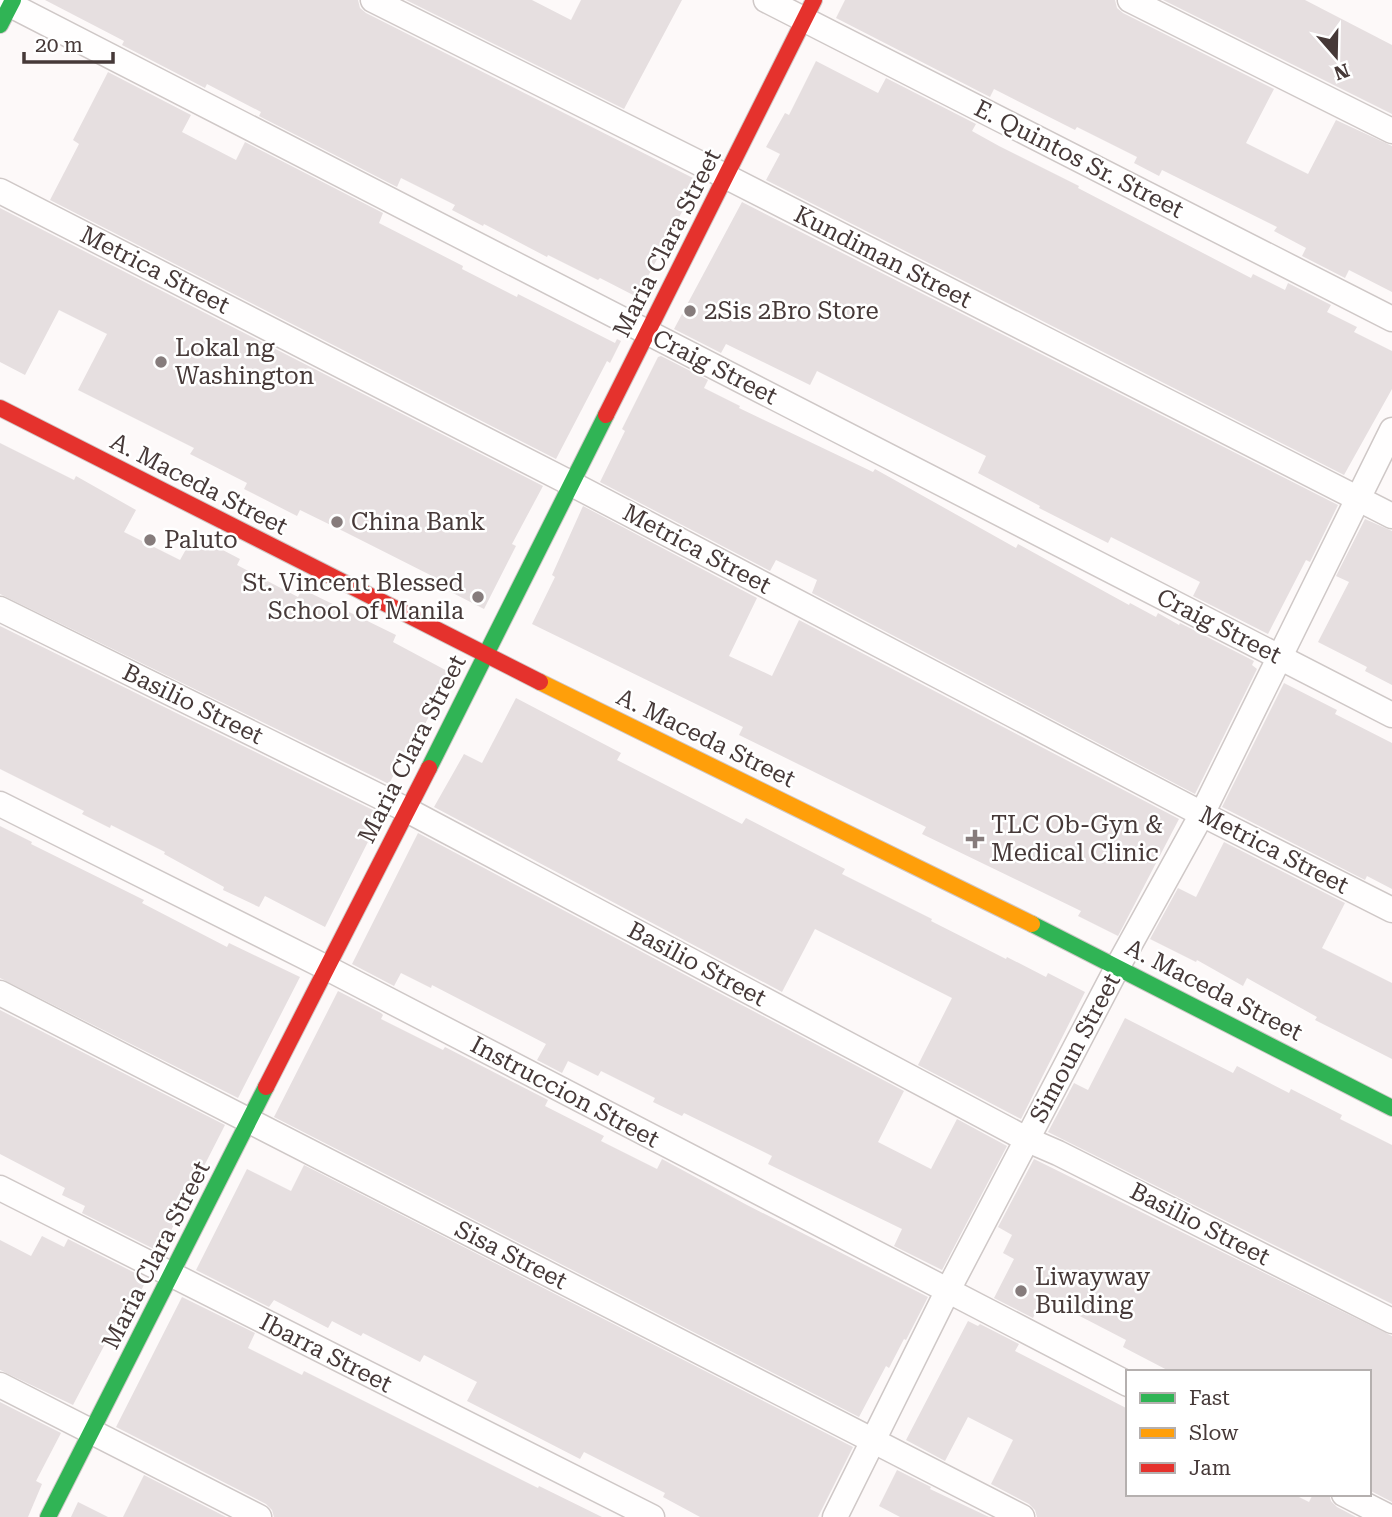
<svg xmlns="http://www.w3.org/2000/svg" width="1392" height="1517" viewBox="0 0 1392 1517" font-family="'Roboto Serif',serif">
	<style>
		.building { fill: #e6dfe0 }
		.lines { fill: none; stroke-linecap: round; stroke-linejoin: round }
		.street-casing { stroke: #cfc8c7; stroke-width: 27 }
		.fast-casing { stroke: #cfc8c7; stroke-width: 18 }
		.slow-casing { stroke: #cfc8c7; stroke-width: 18 }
		.jam-casing { stroke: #cfc8c7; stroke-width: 18 }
		.street { stroke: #fffefe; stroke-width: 24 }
		.fast { stroke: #30b455; stroke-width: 16 }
		.slow { stroke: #ff9f0a; stroke-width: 16 }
		.jam { stroke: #e5322d; stroke-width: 16 }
		.poi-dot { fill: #867c7c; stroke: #fff; stroke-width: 2.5 }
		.labels { text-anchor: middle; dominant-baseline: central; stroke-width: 5; stroke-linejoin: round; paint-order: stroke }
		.street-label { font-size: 24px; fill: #463938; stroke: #fff }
		.poi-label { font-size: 24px; fill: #463938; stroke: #fff; text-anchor: start }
	</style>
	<rect width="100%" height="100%" fill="#fdf9f9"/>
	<g class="building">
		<path d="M45 0H358L360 8 366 13 695 179 680 208 683 210 637 297 600 278 598 280 548 255 547 257 484 224 483 226 452 210 455 205 401 178 397 187 259 116 261 112 207 84 205 88 122 45 124 41Z"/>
		<path d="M406 0H532L571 20 581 0H682L624 109Z"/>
		<path d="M845 0H1115L1117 8 1123 13 1274 89 1246 143 1308 174 1336 120 1392 146V292L1349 270 1345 278 1302 256 1306 248 1274 231 1277 227 1162 170 1159 176 1134 163 1137 157 1077 127 1075 130 994 89 990 97 836 18Z"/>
		<path d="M1163 0H1305L1392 45V114Z"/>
		<path d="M816 61 878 93 886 78 976 124 972 131 999 146 1079 186 1078 188 1251 278 1253 274 1285 290 1288 283 1331 305 1327 312 1357 327 1354 332 1392 351V389L1344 475 766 180 780 154 766 147 785 113 789 115Z"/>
		<path d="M108 72 191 115 182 132 236 160 245 142 383 213 379 223 463 266 462 269 517 297 518 294 615 343 617 339 621 341 610 363 607 361 556 459 50 200 79 144 73 140Z"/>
		<path d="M742 202 1338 505 1310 562 1306 560 1268 634 1193 596 1200 582 1111 537 1108 543 1039 508 1040 506 978 473 986 456 817 371 810 385 726 344 721 353 674 329Z"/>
		<path d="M0 208 543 486 512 544 516 546 484 609 449 591 452 586 345 532 300 510 297 516 244 489 247 483 190 454 194 448 78 390 107 334 59 310 25 375 0 362Z"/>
		<path d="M661 356 708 380 704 388 740 406 739 408 873 472 875 469 1016 548 1018 544 1129 605 1130 603 1156 617 1158 613 1179 625 1180 623 1254 661 1252 665 1257 669 1195 794 812 593 817 580 776 560 770 571 600 482 625 431 622 429 658 357Z"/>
		<path d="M0 443 74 480 76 476 136 510 124 532 180 560 194 535 240 559 237 565 298 597 302 589 396 635 393 642 451 673 424 726 420 724 389 784 0 594Z"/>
		<path d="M583 506 757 598 729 656 772 676 799 620 1179 819 1118 936 1078 916 1081 911 922 834 926 827 739 735 743 727 532 624 555 577 552 575Z"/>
		<path d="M1365 519 1392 531V685L1365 671 1367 667 1318 642 1349 582 1336 576Z"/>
		<path d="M0 626 375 811 373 815 380 818 325 927 265 896 259 907 223 890 224 887 164 854 165 852 111 825 110 828 82 814 84 811 0 769Z"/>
		<path d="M1284 683 1337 710 1335 714 1392 743V889L1367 876 1365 880 1222 807Z"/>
		<path d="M516 698 621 753 617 760 701 803 742 824 746 818 845 869 842 874 932 919 931 921 1006 959 1007 957 1046 977 1048 973 1085 992 1021 1119 918 1065 952 998 815 929 782 992 434 807 464 754 482 763Z"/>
		<path d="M0 826 32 842 31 844 144 900 142 903 227 947 229 943 300 977 238 1098 0 978Z"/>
		<path d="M418 833 904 1091 878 1142 931 1169 957 1119 1007 1146 942 1270 894 1246 902 1229 768 1164 772 1156 684 1113 682 1116 653 1102 655 1098 601 1071 598 1076 568 1061 562 1073 537 1060 546 1044 432 985 431 988 401 973 394 986 352 964Z"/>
		<path d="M1224 842 1345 903 1322 948 1392 983V1059L1315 1020 1317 1017 1247 978 1243 986 1197 960 1196 962 1150 939 1178 888 1196 897Z"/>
		<path d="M338 991 381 1013 383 1015 381 1019 443 1050 445 1047 548 1100 545 1106 604 1136 601 1141 657 1169 662 1159 747 1205 928 1297 906 1340 904 1339 889 1368 886 1366 859 1417 274 1117Z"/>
		<path d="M0 1010 225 1125 160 1252 82 1213 85 1206 62 1195 65 1188 0 1154Z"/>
		<path d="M1125 1018 1233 1073 1237 1066 1289 1093 1291 1089 1342 1115 1340 1119 1392 1145V1304L1048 1132 1074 1083 1088 1090Z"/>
		<path d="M1034 1159 1392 1336V1502L1369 1490V1372H1171L1123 1347 1126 1340 1043 1297 1033 1318 994 1298 1014 1259 1003 1253 1012 1235 998 1227Z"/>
		<path d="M304 1165 853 1447 818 1517H700L663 1497 665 1493 584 1452 580 1459 467 1401 477 1382 424 1355 420 1362 363 1333 361 1336 332 1321 328 1328 274 1300 269 1307 196 1270 247 1169 291 1191Z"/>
		<path d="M42 1236 64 1247 68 1239 147 1279 112 1347 105 1344 73 1405 0 1370V1240L31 1256Z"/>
		<path d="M182 1297 255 1333 248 1348 302 1375 304 1371 538 1488 539 1486 602 1517H274L272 1510 266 1504 116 1427Z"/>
		<path d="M968 1321 978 1326 980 1324 1019 1344 1015 1351 1128 1409V1494H1293L1309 1502 1313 1494H1329L1331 1501 1337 1507 1356 1517H1037L1035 1510 1029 1504 991 1484 1013 1440 968 1417 945 1461 906 1440Z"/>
		<path d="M0 1402 61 1433 36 1481 42 1484 28 1517H0Z"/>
		<path d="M897 1470 931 1487 930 1489 989 1517H900L879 1506Z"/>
		<path d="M144 1475 226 1517H123Z"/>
		<path d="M78 1502 108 1517H71Z"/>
	</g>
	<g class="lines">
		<defs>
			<g id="street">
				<path d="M1 0 1392 715"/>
				<path d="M373 0 725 176 1392 516"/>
				<path d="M766 0 1392 319"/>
				<path d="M1130 0 1392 131"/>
				<path d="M0 191 572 484 1202 814 1392 910"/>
				<path d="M0 609 407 810 1028 1140 1058 1153 1392 1321"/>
				<path d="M0 804 327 968 1128 1384"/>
				<path d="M0 993 1022 1517"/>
				<path d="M0 1188 652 1517"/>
				<path d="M0 1385 259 1517"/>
				<path d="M1344 1494 1389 1517"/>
				<path d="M835 1517 947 1292 1118 966 1202 814 1392 430"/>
			</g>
			<g id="fast">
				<path d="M0 25 13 0"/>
				<path d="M429 768 606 415"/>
				<path d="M1032 924 1392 1108"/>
				<path d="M48 1517 266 1087"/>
			</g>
			<path id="slow" d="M540 682 1032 924"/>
			<g id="jam">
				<path d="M0 408 540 682"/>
				<path d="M606 415 814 0"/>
				<path d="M266 1087 429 768"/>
			</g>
		</defs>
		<use href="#street" class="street-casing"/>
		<use href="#fast" class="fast-casing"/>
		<use href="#slow" class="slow-casing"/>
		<use href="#jam" class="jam-casing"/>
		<use href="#street" class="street"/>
		<use href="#fast" class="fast"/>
		<use href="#slow" class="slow"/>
		<use href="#jam" class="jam"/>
	</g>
	<g class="poi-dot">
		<circle cx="690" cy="311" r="7"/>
		<circle cx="161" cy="362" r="7"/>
		<circle cx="337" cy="522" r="7"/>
		<circle cx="150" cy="540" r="7"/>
		<circle cx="478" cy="597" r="7"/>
		<path d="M971.5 828.5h7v7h7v7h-7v7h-7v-7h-7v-7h7z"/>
		<circle cx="1021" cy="1291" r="7"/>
	</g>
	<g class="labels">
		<g class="street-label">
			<text transform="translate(1079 159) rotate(27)">E. Quintos Sr. Street</text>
			<text transform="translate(667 243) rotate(-63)">Maria Clara Street</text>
			<text transform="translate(883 257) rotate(27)">Kundiman Street</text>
			<text transform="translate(155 270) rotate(27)">Metrica Street</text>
			<text transform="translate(715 367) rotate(27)">Craig Street</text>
			<text transform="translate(199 484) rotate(27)">A. Maceda Street</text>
			<text transform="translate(697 549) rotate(28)">Metrica Street</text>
			<text transform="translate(1219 626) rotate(27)">Craig Street</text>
			<text transform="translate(193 704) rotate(26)">Basilio Street</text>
			<text transform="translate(706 738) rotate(26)">A. Maceda Street</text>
			<text transform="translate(412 749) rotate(-63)">Maria Clara Street</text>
			<text transform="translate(1274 850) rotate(27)">Metrica Street</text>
			<text transform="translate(697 964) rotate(28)">Basilio Street</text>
			<text transform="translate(1214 990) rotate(27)">A. Maceda Street</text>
			<text transform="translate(1075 1048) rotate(-62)">Simoun Street</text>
			<text transform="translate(565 1092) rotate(28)">Instruccion Street</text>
			<text transform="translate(1200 1224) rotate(27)">Basilio Street</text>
			<text transform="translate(156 1255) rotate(-63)">Maria Clara Street</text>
			<text transform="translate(511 1255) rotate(27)">Sisa Street</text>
			<text transform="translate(326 1353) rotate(27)">Ibarra Street</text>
		</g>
		<g class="poi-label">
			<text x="704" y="311">2Sis 2Bro Store</text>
			<text x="175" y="348">Lokal ng<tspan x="175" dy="28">Washington</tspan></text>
			<text x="351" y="522">China Bank</text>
			<text x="164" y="540">Paluto</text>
			<text x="464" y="583" text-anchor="end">St. Vincent Blessed<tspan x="464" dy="28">School of Manila</tspan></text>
			<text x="991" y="825">TLC Ob-Gyn &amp;<tspan x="991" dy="28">Medical Clinic</tspan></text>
			<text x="1035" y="1277">Liwayway<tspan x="1035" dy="28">Building</tspan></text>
		</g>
	</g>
	<rect x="1126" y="1370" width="245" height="126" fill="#ffffff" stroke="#b5b0af" stroke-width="2"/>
	<rect x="1140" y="1393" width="35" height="10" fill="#30b455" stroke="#b5b0af" stroke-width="2"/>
	<text x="1189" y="1405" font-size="21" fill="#463938">Fast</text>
	<rect x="1140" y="1428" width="35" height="10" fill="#ff9f0a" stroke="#b5b0af" stroke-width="2"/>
	<text x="1189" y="1440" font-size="21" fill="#463938">Slow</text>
	<rect x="1140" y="1463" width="35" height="10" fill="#e5322d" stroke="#b5b0af" stroke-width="2"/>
	<text x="1189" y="1475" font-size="21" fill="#463938">Jam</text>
	<g transform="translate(1336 56) rotate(160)" stroke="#ffffff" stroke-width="5" paint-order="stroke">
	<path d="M0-5L12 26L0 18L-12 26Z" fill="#463938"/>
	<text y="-10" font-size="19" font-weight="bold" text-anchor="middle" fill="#463938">N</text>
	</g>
	<path d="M24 52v10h89v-10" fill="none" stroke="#463938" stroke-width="3.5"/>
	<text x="35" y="52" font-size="21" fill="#463938" stroke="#ffffff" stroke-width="5" paint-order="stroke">20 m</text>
</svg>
